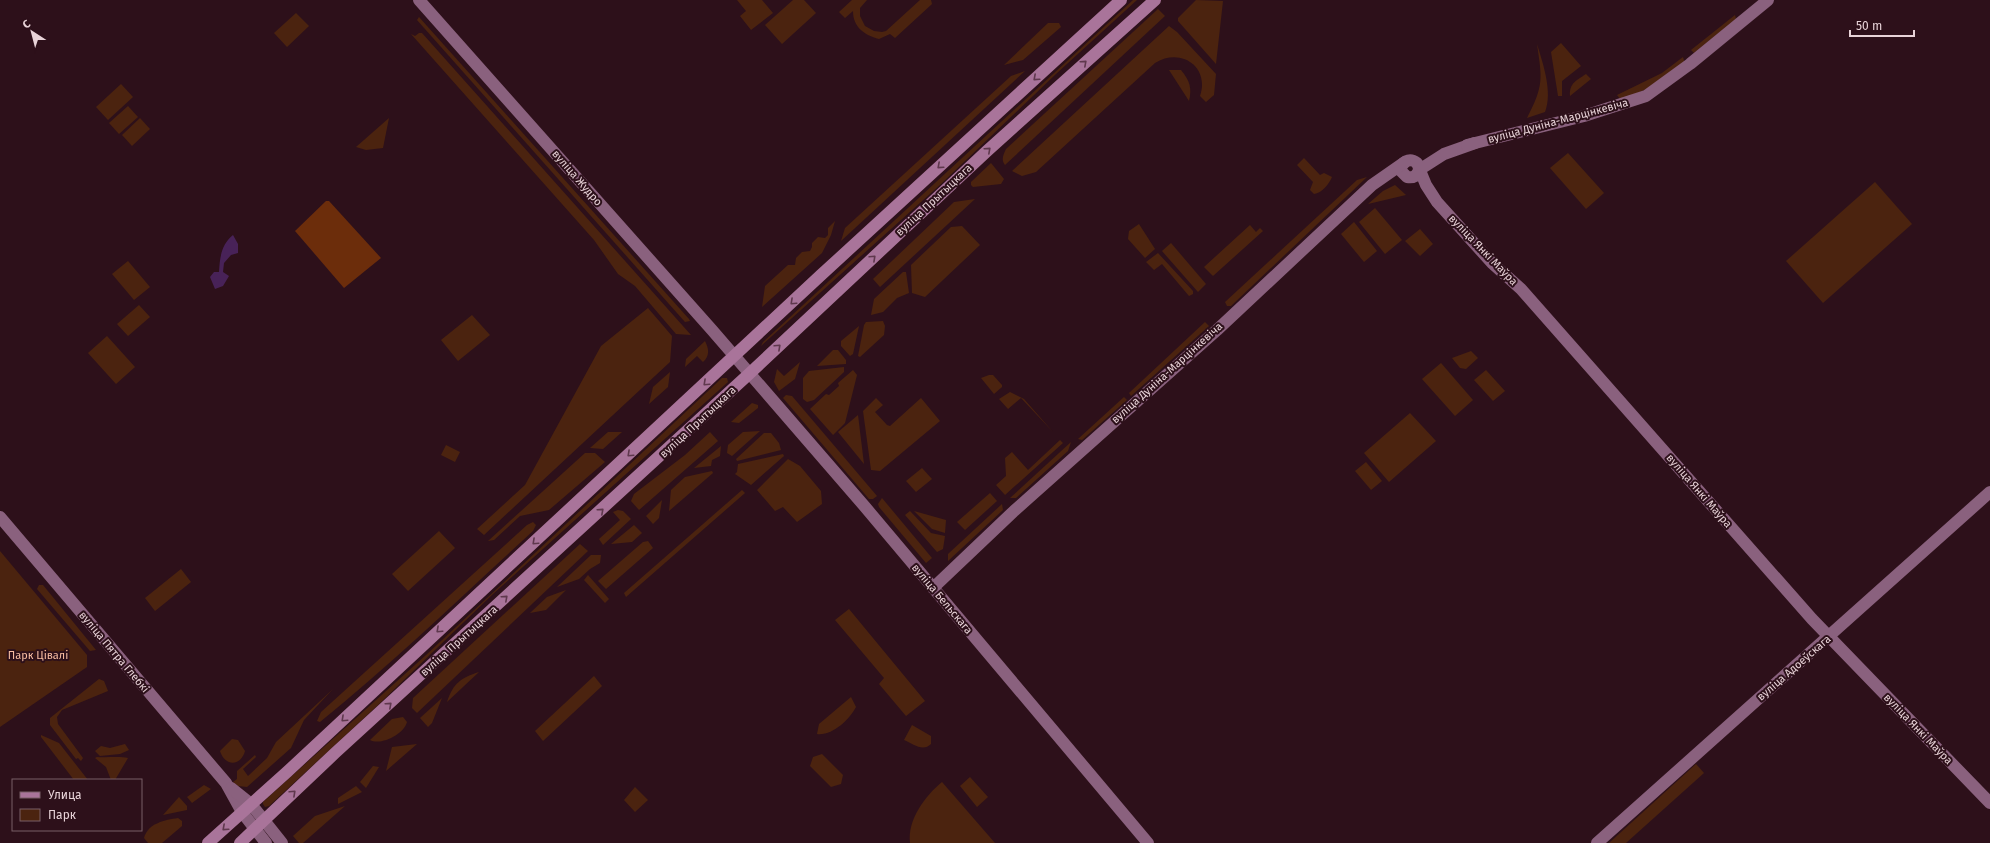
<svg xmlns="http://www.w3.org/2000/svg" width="1990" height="843" viewBox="0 0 1990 843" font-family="'Fira Sans',sans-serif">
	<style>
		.green { fill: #4b230f }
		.forest { fill: #6c2d0b }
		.water { fill: #482258 }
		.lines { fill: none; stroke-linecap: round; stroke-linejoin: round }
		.secondary { stroke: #8a617e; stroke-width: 12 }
		.primary { stroke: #a9749a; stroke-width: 12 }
		.oneway { stroke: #5f384d }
		.labels { text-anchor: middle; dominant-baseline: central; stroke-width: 4; stroke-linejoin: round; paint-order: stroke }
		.street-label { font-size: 11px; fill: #e8d3d8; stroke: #2d101a }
		.park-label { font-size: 11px; fill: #f9bea3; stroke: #2d101a }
	</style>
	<rect width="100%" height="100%" fill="#2d101a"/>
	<g class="green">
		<path d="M737 0H762L773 13 751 30 740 16 746 11Z"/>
		<path d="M793 0H804L816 13 782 44 765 25Z"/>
		<path d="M852 0H867L860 8V16L865 26 874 31 882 32 886 31 920 0H931L932 4 895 38 890 34 879 39C864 35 853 27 853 11L845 18 839 12Z"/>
		<path d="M1133 0H1137L1056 74 941 184 761 346 763 342Z"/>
		<path d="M1196 0 1223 1 1216 64 1178 21V18Z"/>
		<path d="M1158 9 1165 16 1005 165C1001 160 1003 155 1006 149Z"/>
		<path d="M296 13 309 26 287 47 274 33Z"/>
		<path d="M1735 15 1736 19 1694 53 1691 50Z"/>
		<path d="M419 17 689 319 690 321 685 322 417 20Z"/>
		<path d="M1048 23H1059L1061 27 1023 60 1004 65Z"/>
		<path d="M1169 26 1177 32 1216 74 1214 95 1206 102 1200 96C1210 67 1181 47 1155 63L1036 172 1022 176 1012 171Z"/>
		<path d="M419 33H422L691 335 676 334 635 286 618 274 594 240 411 34 415 36Z"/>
		<path d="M1561 43 1581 66 1562 81V96H1558L1551 52Z"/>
		<path d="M1537 44C1543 64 1553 92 1545 112L1527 118C1544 85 1542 79 1537 44Z"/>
		<path d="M1683 57 1685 64 1649 88 1621 100 1617 95 1662 73Z"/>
		<path d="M1169 70H1181C1190 81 1192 88 1189 101Z"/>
		<path d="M1025 71 841 241 845 228 1011 76Z"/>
		<path d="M1586 74 1591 79 1570 96C1569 83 1577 80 1586 74Z"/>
		<path d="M121 84 133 97 108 120 96 107Z"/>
		<path d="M128 106 138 117 119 134 109 123Z"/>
		<path d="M140 118 150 129 132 146 122 135Z"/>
		<path d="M389 118 383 148 366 150 356 147Z"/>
		<path d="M1568 153 1604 193 1586 209 1550 168Z"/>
		<path d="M1304 158 1320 175 1324 173 1332 177C1329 184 1322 193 1314 194L1310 190 1313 182 1297 165Z"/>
		<path d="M991 163 1004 179 1001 184 973 187 971 185V182Z"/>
		<path d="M1367 177 1231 306H1227L1225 302 1357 180Z"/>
		<path d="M1875 182 1912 224 1823 303 1786 261Z"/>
		<path d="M1395 185 1406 195 1368 204 1383 191Z"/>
		<path d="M975 199 880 287 873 279 954 202Z"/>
		<path d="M1375 208 1402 240 1385 254 1359 222Z"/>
		<path d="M835 221 831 235 822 253 762 307 765 286 788 265H795L796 258 802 252 810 251 812 247V243L818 237 825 238 828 235V228Z"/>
		<path d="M1354 222 1377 251 1364 262 1341 234Z"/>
		<path d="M1139 224 1155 249 1145 258 1128 239 1129 231Z"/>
		<path d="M1250 225 1256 232 1260 228 1263 231 1213 276 1204 267Z"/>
		<path d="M962 226 980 245 925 297 912 293 911 265 951 227Z"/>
		<path d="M1420 229 1433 244 1420 256 1405 241Z"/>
		<path d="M1171 243 1206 284 1198 292 1162 251Z"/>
		<path d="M1158 253 1193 291V294L1189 296 1162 264 1154 270 1146 262Z"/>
		<path d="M128 261 150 287 134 300 112 274Z"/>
		<path d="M903 272H906L909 293 897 298 883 312 871 315 874 299Z"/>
		<path d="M139 305 150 317 128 336 117 324Z"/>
		<path d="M648 308 672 336 670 362 484 535 477 529 525 485 601 346Z"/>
		<path d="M472 315 490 335 458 361 441 340Z"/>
		<path d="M883 321 885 326 884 335 860 357 858 356 864 325 866 322Z"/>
		<path d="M1205 322 1209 326 1131 396 1129 393Z"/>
		<path d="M859 326 853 354 850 356 841 346V341Z"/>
		<path d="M107 336 135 367 116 384 88 353Z"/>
		<path d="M705 341C709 349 710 356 703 362L697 356 685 367 686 359Z"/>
		<path d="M833 350H838L846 360V364L817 366Z"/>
		<path d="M1471 351 1478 358 1466 369 1460 368 1452 358Z"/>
		<path d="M800 362 795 379 779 391 774 382 777 369 784 376Z"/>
		<path d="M1441 363 1473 400 1455 416 1422 379Z"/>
		<path d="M844 367V372L814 400 807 402 803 399V378L809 371Z"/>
		<path d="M853 370 857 375 845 423 833 435 810 409 826 394 829 395 839 386 838 383Z"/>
		<path d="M1486 370 1505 391 1493 401 1474 380Z"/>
		<path d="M670 372 668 387 649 404 653 387Z"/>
		<path d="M989 375H993L1002 385V387L994 394 981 378Z"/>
		<path d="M722 378H727L728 382 493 594 378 705 269 806 265 807 263 804V802L426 655Z"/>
		<path d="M1010 392 1024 399 1053 432 1021 398 1008 409 999 399Z"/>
		<path d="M786 395 792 396 877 496 873 499H869L783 398Z"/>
		<path d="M1124 397 1127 400 1082 440 1078 439Z"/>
		<path d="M876 398 883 405 875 412 887 425 890 426 921 398 940 421 880 471 871 470 863 411Z"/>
		<path d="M752 403 758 405V408L739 423 731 422Z"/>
		<path d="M1410 413 1436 441 1389 482 1364 453Z"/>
		<path d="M858 415 864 464 838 432Z"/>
		<path d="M760 431 732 456 727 453 728 445 743 432Z"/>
		<path d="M608 432H622L603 449 590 448Z"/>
		<path d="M710 432 718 441 639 510 631 501 634 494 685 455Z"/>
		<path d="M764 433H771L779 443 781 450 737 461 736 459Z"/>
		<path d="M1060 440 1063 443 1005 495 996 485 1006 476 1005 458 1012 452 1028 470Z"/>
		<path d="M1071 442 1068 451 1016 498H1010Z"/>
		<path d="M446 445 460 452 455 462 441 455Z"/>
		<path d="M721 446 720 456 712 460 711 466 694 468Z"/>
		<path d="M585 453H595L605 462 549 510 520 516 494 540 488 541Z"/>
		<path d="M783 454 784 456 751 485 735 474 737 472 738 464Z"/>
		<path d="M788 459 800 466 821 491 822 504 797 522 783 507 775 511 757 490Z"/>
		<path d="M1366 462 1382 481 1371 490 1355 471Z"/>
		<path d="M922 468 932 479 916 492 906 481Z"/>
		<path d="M712 471 713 473 669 511 671 490 685 477Z"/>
		<path d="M742 490 745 493 626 597 624 593Z"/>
		<path d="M990 493 997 501 965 530 957 522Z"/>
		<path d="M882 498 932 558 926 563 879 507 878 504Z"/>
		<path d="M662 500 659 518 653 524 646 516Z"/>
		<path d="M1002 504 1003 510 948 561V554Z"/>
		<path d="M618 510 623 511 631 519 603 545 599 539 620 520 613 512Z"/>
		<path d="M910 511 931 533 945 536 943 549 937 552 905 515Z"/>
		<path d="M914 511 946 520 945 533 932 529Z"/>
		<path d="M533 522 536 525 533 531C463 595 394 662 320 722L317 721 321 712 527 525Z"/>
		<path d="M634 525 642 533 632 542 611 544Z"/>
		<path d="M439 531 455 548 408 591 392 574Z"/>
		<path d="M648 541 653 548 606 589 598 581 643 542Z"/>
		<path d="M580 544 588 551 417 713 412 708 413 698Z"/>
		<path d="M0 551 87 655V667L0 727Z"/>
		<path d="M591 555H601L600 563 590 569 579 579 557 587Z"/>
		<path d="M181 569 191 582 155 611 145 598Z"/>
		<path d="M588 575 609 599 605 603 584 580Z"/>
		<path d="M39 585H43L96 650 90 651 37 589Z"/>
		<path d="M566 590 546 610 530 613 547 597Z"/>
		<path d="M849 609 925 701 906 716 879 684 884 678 835 620Z"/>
		<path d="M479 672 447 702C453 683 461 678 479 672Z"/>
		<path d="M594 676 602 686 543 741 535 731Z"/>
		<path d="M99 679 104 681 108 691 62 710 57 717 58 724 83 758 81 761 78 758 76 759 50 725V718Z"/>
		<path d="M333 689 304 720 291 748 247 787 238 786 233 782 237 779V771L255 755 256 757 243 769 248 776 267 758 276 742Z"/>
		<path d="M851 697 856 707C849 720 832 736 817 734L819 724Z"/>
		<path d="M442 698 432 723 428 727 420 718Z"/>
		<path d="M403 717 407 722C404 734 381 746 370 740L392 719Z"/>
		<path d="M912 725 931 736V744C923 752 913 744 904 740Z"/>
		<path d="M41 735 59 743 88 780H74L41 737Z"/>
		<path d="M232 739 238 740 245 751C241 766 225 767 220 751Z"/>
		<path d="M125 744 129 750 120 754 100 756 95 751 101 746 110 748Z"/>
		<path d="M417 744 386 771 392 747Z"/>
		<path d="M822 754 843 775 841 784 831 787 810 766 813 757Z"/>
		<path d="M97 757C107 758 119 756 128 758L115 780H111L106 767 95 758Z"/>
		<path d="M1696 764 1704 773 1626 843H1609Z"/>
		<path d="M373 766 379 767 366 788 360 782Z"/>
		<path d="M970 777 988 797 977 807 960 786Z"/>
		<path d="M942 782 995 843H910C907 820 925 796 942 782Z"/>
		<path d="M204 785 211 789 192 803 187 797Z"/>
		<path d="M356 786 362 792 338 804V798Z"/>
		<path d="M635 787 648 800 635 812 624 800Z"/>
		<path d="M179 797 187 806V810L163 815Z"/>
		<path d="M345 806 303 843H299L293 836 315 816Z"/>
		<path d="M178 818 182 821V826L162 843H148L144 838C148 823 165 820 178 818Z"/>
	</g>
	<path class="forest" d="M326 201H329L381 258 344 288 295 231Z"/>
	<path class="water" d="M233 235 238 244V253L231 255 224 263 223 272 229 276 223 286 215 289 210 277 214 272H219C220 257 221 245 233 235Z"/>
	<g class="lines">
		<g class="secondary">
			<path d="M419 0 712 330 866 508 1148 843"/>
			<path d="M1475 143 1444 154 1419 170C1417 176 1413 178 1407 177L1401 171C1401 162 1409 157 1417 163L1426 185 1437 202 1492 263 1521 289 1812 619 1990 803"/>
			<path d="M1467 145 1584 116 1646 96 1690 64 1768 0"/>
			<path d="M0 517 226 783 242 812 266 843"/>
			<path d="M933 588 1014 511 1217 330 1372 185 1405 162"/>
			<path d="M231 788 251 804 282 843"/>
			<path d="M1597 843 1990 492"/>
		</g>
		<g class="primary">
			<path d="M208 843 287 772 821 275 1121 0"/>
			<path d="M240 843 335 753 749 374 987 151 1155 0"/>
		</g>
	</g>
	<defs><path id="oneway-chevron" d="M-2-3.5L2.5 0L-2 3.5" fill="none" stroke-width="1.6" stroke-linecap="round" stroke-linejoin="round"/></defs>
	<g class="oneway">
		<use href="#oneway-chevron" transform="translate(1084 63) rotate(-42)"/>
		<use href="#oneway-chevron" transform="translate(1036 78) rotate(138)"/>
		<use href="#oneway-chevron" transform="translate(988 150) rotate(-42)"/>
		<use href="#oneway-chevron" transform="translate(940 166) rotate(138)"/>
		<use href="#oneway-chevron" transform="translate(873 258) rotate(-43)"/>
		<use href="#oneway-chevron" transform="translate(793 302) rotate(137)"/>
		<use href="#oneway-chevron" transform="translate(778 347) rotate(-43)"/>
		<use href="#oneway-chevron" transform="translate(706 383) rotate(137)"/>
		<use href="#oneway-chevron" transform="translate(630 454) rotate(137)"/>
		<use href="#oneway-chevron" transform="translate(601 511) rotate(-42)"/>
		<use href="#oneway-chevron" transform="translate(535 542) rotate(137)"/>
		<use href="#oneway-chevron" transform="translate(505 598) rotate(-42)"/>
		<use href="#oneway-chevron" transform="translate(439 630) rotate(137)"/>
		<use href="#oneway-chevron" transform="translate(389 705) rotate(-42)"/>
		<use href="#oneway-chevron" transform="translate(344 719) rotate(137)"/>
		<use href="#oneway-chevron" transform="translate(293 793) rotate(-43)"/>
		<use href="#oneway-chevron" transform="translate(225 828) rotate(138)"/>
	</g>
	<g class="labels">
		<g class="street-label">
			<text transform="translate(1558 121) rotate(-15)">вуліца Дуніна-Марцінкевіча</text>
			<text transform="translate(577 178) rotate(49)">вуліца Жудро</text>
			<text transform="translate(934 200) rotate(-43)">вуліца Прытыцкага</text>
			<text transform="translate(1483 250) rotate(46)">вуліца Янкі Маўра</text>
			<text transform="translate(1167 373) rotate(-42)">вуліца Дуніна-Марцінкевіча</text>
			<text transform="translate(698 422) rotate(-43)">вуліца Прытыцкага</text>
			<text transform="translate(1699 491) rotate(49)">вуліца Янкі Маўра</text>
			<text transform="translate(942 599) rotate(50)">вуліца Бельскага</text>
			<text transform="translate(459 641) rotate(-42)">вуліца Прытыцкага</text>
			<text transform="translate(114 652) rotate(50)">вуліца Пятра Глебкі</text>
			<text transform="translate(1794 668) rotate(-41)">вуліца Адоеўскага</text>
			<text transform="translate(1918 729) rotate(46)">вуліца Янкі Маўра</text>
		</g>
		<g class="park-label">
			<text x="38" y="655">Парк Цівалі</text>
		</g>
	</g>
	<rect x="12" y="779" width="130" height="52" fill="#2d101a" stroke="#785e66"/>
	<rect x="20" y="792" width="20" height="6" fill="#a9749a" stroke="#785e66"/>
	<text x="48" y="799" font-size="12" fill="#e8d3d8">Улица</text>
	<rect x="20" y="809" width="20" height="12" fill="#4b230f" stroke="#785e66"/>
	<text x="48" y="819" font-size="12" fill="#e8d3d8">Парк</text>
	<g transform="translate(32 32) rotate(324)" stroke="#2d101a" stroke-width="3" paint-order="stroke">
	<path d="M0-3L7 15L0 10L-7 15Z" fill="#e8d3d8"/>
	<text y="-6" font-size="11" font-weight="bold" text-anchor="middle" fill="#e8d3d8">С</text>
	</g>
	<path d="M1850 30v6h64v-6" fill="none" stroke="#e8d3d8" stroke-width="2"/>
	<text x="1856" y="30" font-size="12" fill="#e8d3d8" stroke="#2d101a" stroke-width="3" paint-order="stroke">50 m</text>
</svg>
